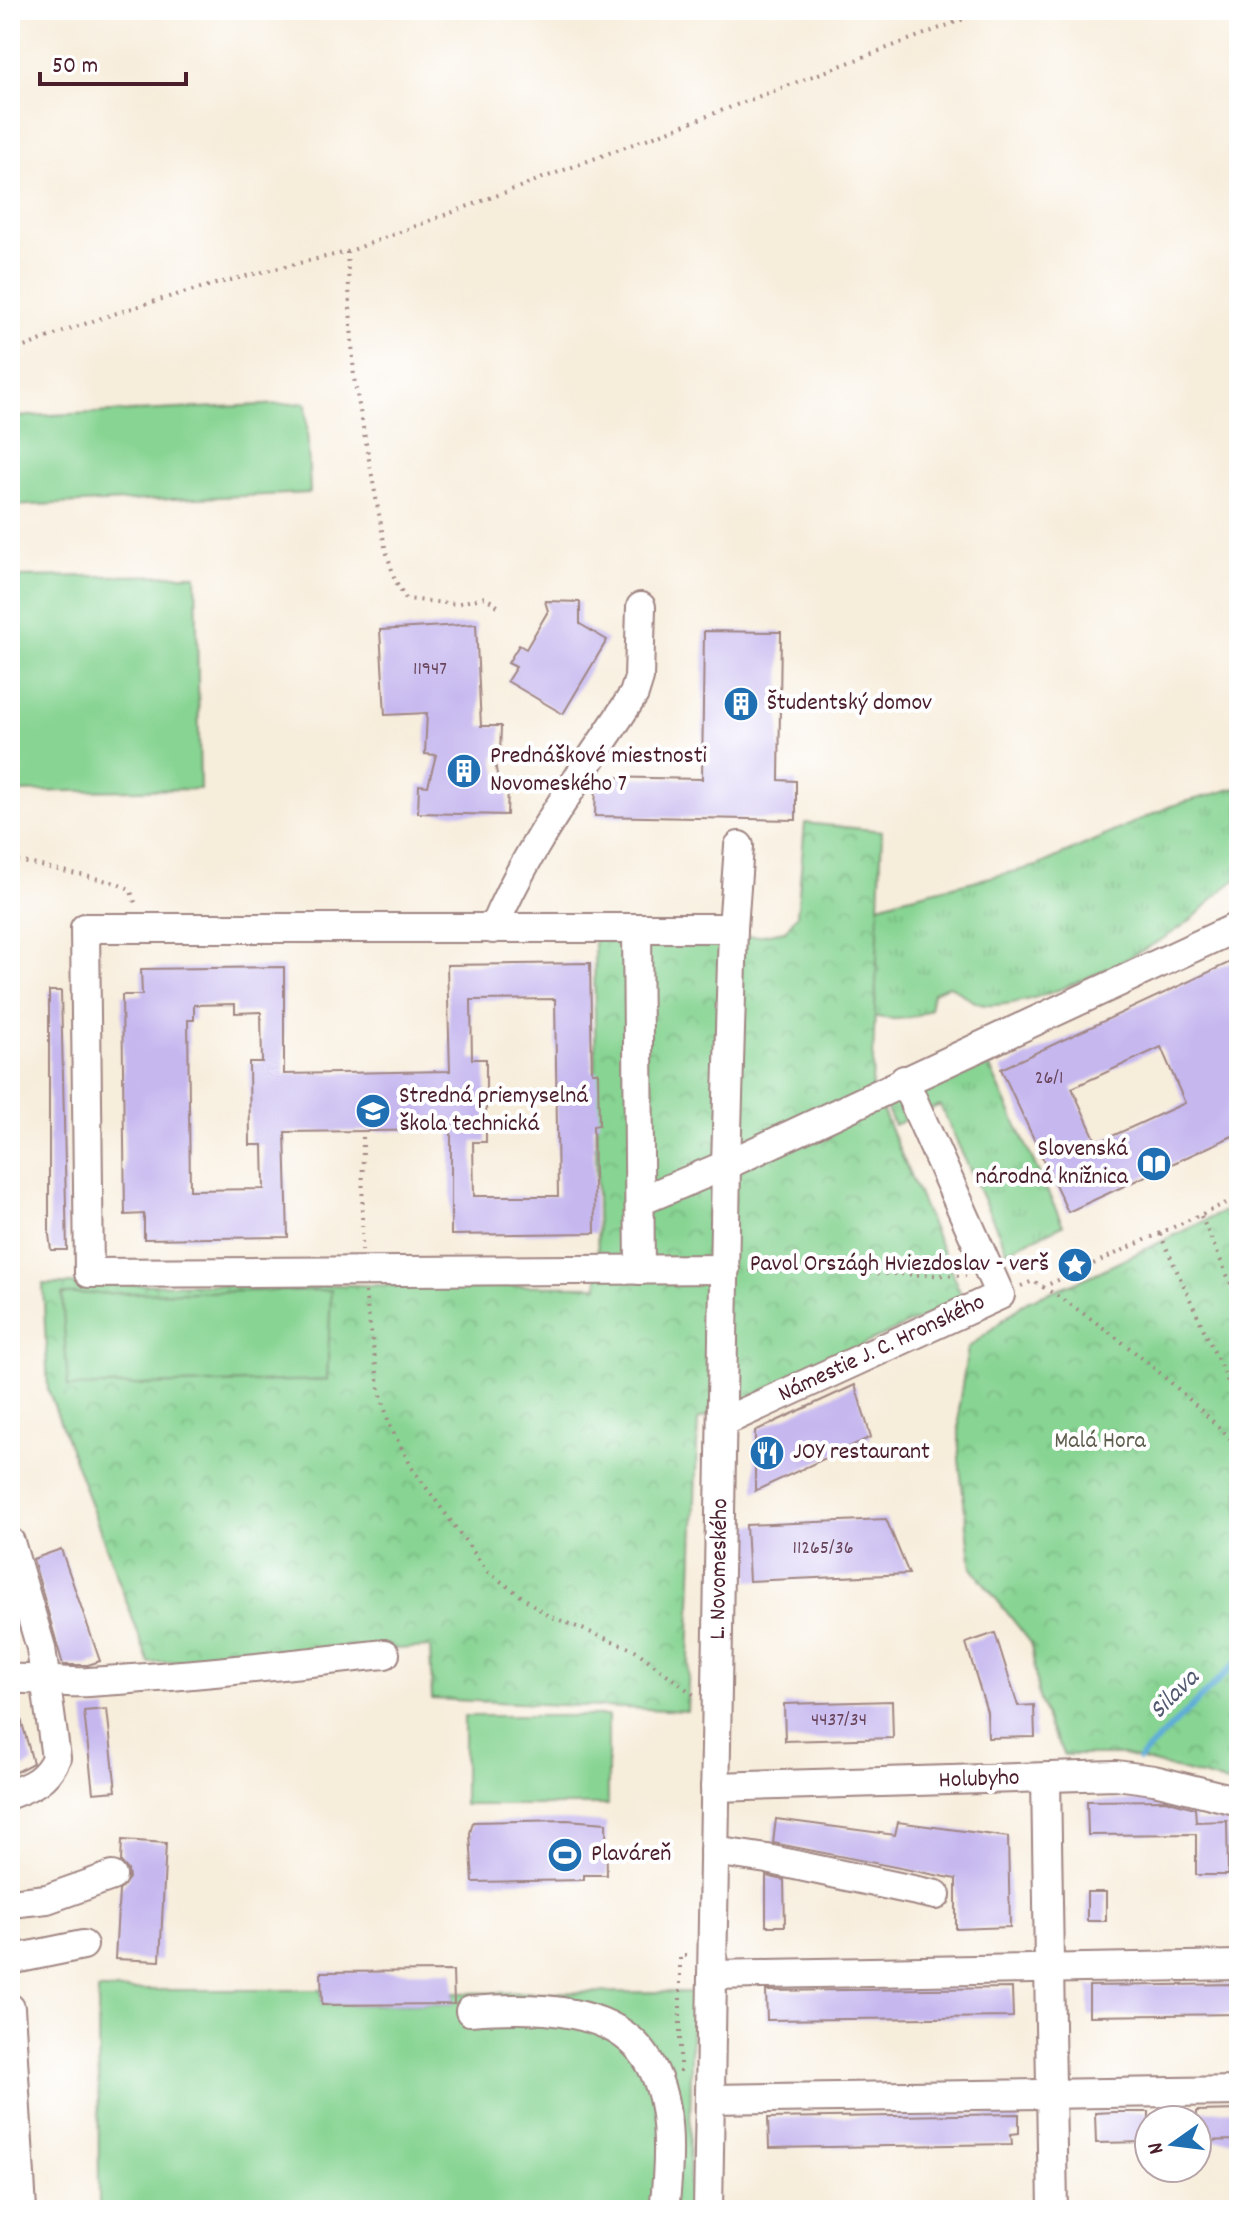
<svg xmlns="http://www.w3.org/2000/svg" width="1249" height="2220" viewBox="0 0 1249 2220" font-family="Dekko,sans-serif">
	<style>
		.grass { fill: url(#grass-tufts); stroke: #687a5f; stroke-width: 2 }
		.park { fill: url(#park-crowns); stroke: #687a5f; stroke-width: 2 }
		.pitch { fill: #87d493; stroke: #687a5f; stroke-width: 2 }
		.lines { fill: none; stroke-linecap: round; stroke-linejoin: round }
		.stream { stroke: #5eadd8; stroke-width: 6 }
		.building { fill: #c6b8ef; fill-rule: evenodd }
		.minor-casing { stroke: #a08683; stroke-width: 32 }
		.path { stroke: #a08683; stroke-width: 4; stroke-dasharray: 2 6; stroke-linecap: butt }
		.minor { stroke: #fff; stroke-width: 28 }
		.labels { text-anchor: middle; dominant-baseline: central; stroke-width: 8; stroke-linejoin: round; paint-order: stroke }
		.number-label { font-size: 20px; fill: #69455c }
		.poi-label { font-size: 24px; fill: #4a1f2b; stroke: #fff; text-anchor: start }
		.street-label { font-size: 24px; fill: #4a1f2b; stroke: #fff }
		.park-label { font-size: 24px; fill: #5f5e4f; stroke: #fff }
		.water-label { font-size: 26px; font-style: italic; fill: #525870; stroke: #fff }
	</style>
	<defs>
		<pattern id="grass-tufts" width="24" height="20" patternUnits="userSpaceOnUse" patternTransform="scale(2)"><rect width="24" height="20" fill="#87d493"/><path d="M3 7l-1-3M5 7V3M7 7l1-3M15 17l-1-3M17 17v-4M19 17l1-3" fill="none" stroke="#76b67f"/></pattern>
		<pattern id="park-crowns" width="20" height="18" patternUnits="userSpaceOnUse" patternTransform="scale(2)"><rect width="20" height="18" fill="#87d493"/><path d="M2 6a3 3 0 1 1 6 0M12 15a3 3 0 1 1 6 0" fill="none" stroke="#76b67f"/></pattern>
	</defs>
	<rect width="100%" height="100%" fill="#fff"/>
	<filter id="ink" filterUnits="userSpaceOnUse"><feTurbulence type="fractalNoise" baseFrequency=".0125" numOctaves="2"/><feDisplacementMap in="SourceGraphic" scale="16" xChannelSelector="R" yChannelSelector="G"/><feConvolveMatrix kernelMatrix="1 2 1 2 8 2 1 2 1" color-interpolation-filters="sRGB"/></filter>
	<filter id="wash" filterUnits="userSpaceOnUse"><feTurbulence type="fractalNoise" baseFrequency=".006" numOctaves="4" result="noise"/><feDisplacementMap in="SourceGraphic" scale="32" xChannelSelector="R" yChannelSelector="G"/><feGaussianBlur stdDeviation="1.8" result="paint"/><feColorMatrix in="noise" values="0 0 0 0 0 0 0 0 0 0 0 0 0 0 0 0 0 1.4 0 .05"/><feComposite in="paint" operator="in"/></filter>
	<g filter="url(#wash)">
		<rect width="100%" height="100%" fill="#f7eddb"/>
		<g class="grass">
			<path d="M1239 787V878C1218 890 1210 904 1193 918 1152 951 1039 1008 986 1005 972 1004 961 992 949 985L933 993 930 1009C905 1025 881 1019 855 1011L805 928 899 899 1037 866 1171 806Z"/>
			<path d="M985 1057 1063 1225 1007 1251 940 1105 894 1125 882 1098Z"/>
		</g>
		<g class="park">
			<path d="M805 823 882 831 872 1086 963 1299 698 1420 687 1711 432 1699 430 1647 149 1663 48 1389 43 1284 598 1286 594 935 757 936 785 931 797 915Z"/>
			<path d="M1239 1204V1786L1123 1755H1064L1049 1727 1038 1694 1031 1643 972 1568 959 1460V1404L968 1348 1027 1301 1088 1277Z"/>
		</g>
		<g class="pitch">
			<path d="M306 403 310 493 10 506V417Z"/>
			<path d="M196 575 200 789 10 792V577Z"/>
			<path d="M331 1290 327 1380 68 1387 62 1294Z"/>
			<rect x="464" y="1716" width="144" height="89"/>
			<path d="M98 1990H321L322 2005 453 2004 454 1993 692 1992 689 2210H99Z"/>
		</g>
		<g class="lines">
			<path class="stream" d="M1139 1759 1239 1660"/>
		</g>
		<g id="blocks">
			<g class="building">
				<path d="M545 601 580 602V624L607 640 563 714 507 681 516 667 508 663 519 645 526 649 548 611Z"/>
				<path d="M476 624 481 726H501L500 756H494L499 787H508L507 815 418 813 419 785 428 786 436 755 425 754 427 713 385 715 380 630Z"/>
				<path d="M704 631 781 632 779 780 796 781V820L595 816 596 782 599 777 702 779Z"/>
				<path d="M1239 958V1133L1068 1212 1001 1069ZM1161 1047 1185 1103 1097 1143 1072 1088Z"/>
				<path d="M590 963 592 1072H598L599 1125 593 1126 595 1233 451 1235V1130L285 1132 288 1237 144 1239V1214L125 1215 122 995H142L141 969 284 967V1074L450 1071 447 965ZM555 999 558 1196H474L473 1142H486V1059H472L471 1000ZM235 1004V1013L261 1012 262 1062H249L250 1145H263L264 1189 190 1190 188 1020H194V1005Z"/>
				<path d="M49 991H61L67 1250H51L49 1235Z"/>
				<path d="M855 1385 871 1437 755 1491V1431Z"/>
				<path d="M886 1519 909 1574 749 1581 746 1525Z"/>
				<path d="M61 1549 100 1661 88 1665H63L33 1559Z"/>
				<path d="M995 1633 1018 1706 1034 1705 1035 1737 988 1738 987 1712 966 1643Z"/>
				<path d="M10 1697H15L33 1763 10 1775Z"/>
				<path d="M892 1701 893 1738 785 1741 784 1704Z"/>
				<path d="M107 1709 116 1791 93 1793 84 1711Z"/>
				<path d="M1165 1800 1195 1808 1196 1822 1227 1821 1228 1875H1196V1834L1088 1835 1087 1801Z"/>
				<path d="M776 1819 895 1835 898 1822 1008 1837 1010 1927 956 1929V1879L773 1843Z"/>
				<path d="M567 1820 606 1823 607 1875H584V1880L473 1882 470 1833 473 1822Z"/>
				<path d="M122 1840 166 1843 160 1961 115 1959 119 1891 129 1878 128 1870 121 1862Z"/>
				<path d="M766 1876 784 1880 785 1926H766Z"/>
				<rect x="1087" y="1892" width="19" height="29"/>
				<path d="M453 1971 454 2004 322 2005 321 1972Z"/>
				<path d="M1239 1984V2014L1089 2016V1986Z"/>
				<path d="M1012 1988 1013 2017 767 2020 766 1991Z"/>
				<path d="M1239 2110V2140L1197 2141V2111Z"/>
				<path d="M1114 2112H1149V2142L1096 2143 1095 2113Z"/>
				<path d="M1019 2114V2133L1011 2134 1012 2144 769 2148 768 2118Z"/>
			</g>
		</g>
	</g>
	<g filter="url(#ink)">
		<use href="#blocks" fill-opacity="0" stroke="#a08683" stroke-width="2"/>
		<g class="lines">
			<defs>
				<g id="minor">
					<path d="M637 928 640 1270"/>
					<path d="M493 929C528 845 584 771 634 694L639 678 641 607"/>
					<path d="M640 1201 726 1165 1239 926"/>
					<path d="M725 1269 89 1273 85 928H733"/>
					<path d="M723 1422 1000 1295 904 1080"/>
					<path d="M10 1542 41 1648 56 1758C46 1780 32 1786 10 1794"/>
					<path d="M10 1679C37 1677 62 1684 89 1682 188 1676 286 1665 385 1654"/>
					<path d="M1046 1778 1053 2210"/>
					<path d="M715 1787 1116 1775 1154 1780 1239 1801"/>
					<path d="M714 1851 767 1859 936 1895"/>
					<path d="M10 1903 47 1899 112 1876"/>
					<path d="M10 1960 83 1945"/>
					<path d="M712 1975 1239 1965"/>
					<path d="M10 2008 22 2210"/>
					<path d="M470 2011C633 1998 684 2047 664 2210"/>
					<path d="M710 2099 1239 2091"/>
					<path d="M708 2210 726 1165 733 928 739 846"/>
				</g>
			</defs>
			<use href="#minor" class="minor-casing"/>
			<g class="path">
				<path d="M347 252 354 378 385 547 395 580 406 599 456 604 485 597 502 609"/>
				<path d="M10 353C117 307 233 278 347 252L988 10"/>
				<path d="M10 859 112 882 130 889 136 905"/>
				<path d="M1201 1216 1239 1302"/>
				<path d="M1160 1234 1239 1406"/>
				<path d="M362 1251 363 1137"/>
				<path d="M749 1270 966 1276"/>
				<path d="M1021 1286 1033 1281 1043 1287 1239 1197"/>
				<path d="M1043 1287C1116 1332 1178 1386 1239 1447"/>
				<path d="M365 1292 379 1387 389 1424 412 1468 488 1572 547 1615 635 1650 694 1695"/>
				<path d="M680 2072V1956H691"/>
			</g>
			<use href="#minor" class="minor"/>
		</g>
	</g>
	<defs>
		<symbol id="building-disc" viewBox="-11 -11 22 22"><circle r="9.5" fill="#1f6fb2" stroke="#fff"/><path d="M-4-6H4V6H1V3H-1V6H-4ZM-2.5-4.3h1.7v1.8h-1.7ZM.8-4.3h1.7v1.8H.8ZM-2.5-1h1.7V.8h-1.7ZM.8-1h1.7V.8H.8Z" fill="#fff"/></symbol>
		<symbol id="school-disc" viewBox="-11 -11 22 22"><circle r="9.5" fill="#1f6fb2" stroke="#fff"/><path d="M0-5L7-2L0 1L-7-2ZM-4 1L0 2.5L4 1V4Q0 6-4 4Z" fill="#fff"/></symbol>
		<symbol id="library-disc" viewBox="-11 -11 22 22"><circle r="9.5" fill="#1f6fb2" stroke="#fff"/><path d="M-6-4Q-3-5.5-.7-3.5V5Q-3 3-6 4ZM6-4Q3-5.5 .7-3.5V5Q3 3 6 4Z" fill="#fff"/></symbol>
		<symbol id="sight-disc" viewBox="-11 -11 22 22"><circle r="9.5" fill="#1f6fb2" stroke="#fff"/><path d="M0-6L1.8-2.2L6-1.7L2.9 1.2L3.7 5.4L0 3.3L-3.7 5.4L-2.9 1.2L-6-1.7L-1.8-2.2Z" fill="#fff"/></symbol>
		<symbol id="restaurant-disc" viewBox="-11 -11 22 22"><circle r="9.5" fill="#1f6fb2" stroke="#fff"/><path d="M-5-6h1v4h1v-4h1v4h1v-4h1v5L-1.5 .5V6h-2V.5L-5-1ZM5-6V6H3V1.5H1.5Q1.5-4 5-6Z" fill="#fff"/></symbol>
		<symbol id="stadium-disc" viewBox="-11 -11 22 22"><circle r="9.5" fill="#1f6fb2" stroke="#fff"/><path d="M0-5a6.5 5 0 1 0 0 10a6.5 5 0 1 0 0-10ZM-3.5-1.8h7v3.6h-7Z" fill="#fff"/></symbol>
	</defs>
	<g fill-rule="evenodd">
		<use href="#building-disc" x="721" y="684" width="40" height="40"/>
		<use href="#building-disc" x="444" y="751" width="40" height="40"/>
		<use href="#school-disc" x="353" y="1091" width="40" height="40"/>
		<use href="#library-disc" x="1134" y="1144" width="40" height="40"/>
		<use href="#sight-disc" x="1055" y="1245" width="40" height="40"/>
		<use href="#restaurant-disc" x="747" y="1433" width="40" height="40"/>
		<use href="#stadium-disc" x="545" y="1835" width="40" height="40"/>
	</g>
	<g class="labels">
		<g class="number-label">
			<text x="430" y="670">11947</text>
			<text x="1049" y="1079">26/1</text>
			<text x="823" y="1549">11265/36</text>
			<text x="839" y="1721">4437/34</text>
		</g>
		<g class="poi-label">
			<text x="767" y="704">Študentský domov</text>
			<text x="490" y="757">Prednáškové miestnosti<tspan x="490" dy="28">Novomeského 7</tspan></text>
			<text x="399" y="1097">Stredná priemyselná<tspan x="399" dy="28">škola technická</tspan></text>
			<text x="1128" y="1150" text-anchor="end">Slovenská<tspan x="1128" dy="28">národná knižnica</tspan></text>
			<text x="1049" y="1265" text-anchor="end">Pavol Országh Hviezdoslav - verš</text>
			<text x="793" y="1453">JOY restaurant</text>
			<text x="591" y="1855">Plaváreň</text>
		</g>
		<g class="street-label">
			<text transform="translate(882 1349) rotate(-25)">Námestie J. C. Hronského</text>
			<text transform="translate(720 1569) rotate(-89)">L. Novomeského</text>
			<text transform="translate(979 1780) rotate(-2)">Holubyho</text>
		</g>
		<g class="park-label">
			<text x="1100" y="1442">Malá Hora</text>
		</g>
		<g class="water-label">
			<text transform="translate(1175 1695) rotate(-45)">Silava</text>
		</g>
	</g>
	<rect width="1249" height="2220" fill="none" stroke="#fff" stroke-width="40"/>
	<g transform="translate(1173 2144) rotate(256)"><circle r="38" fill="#ffffff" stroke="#b7a5aa" stroke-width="2"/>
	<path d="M0-6L14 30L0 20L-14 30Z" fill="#1f6fb2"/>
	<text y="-12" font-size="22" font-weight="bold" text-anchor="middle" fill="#4a1f2b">N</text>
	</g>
	<path d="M40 72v12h146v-12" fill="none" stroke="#4a1f2b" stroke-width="4"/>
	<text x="52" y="72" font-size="24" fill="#4a1f2b" stroke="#ffffff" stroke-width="6" paint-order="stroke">50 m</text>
</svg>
